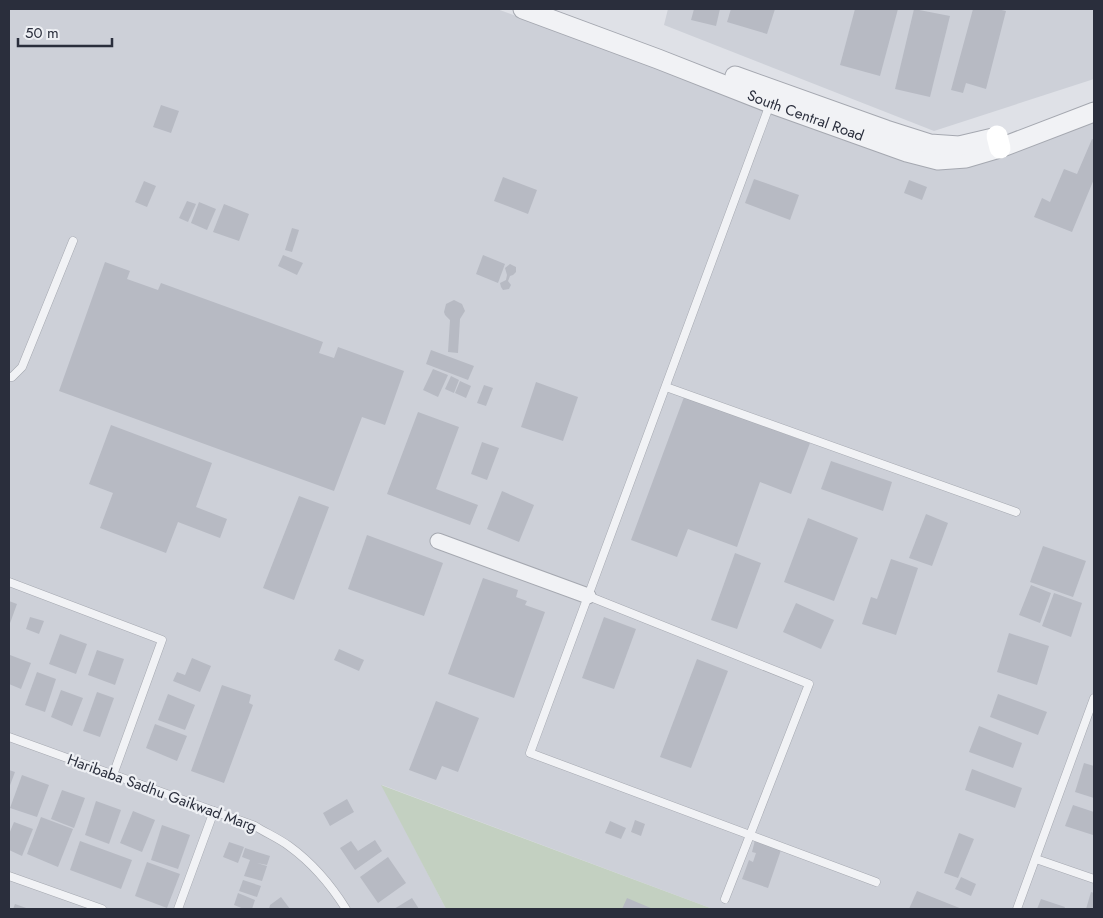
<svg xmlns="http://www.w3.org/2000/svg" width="1103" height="918" viewBox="0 0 1103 918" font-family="Jost,sans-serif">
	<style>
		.built { fill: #cdd0d8 }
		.green { fill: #c3d0c1 }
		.building { fill: #b7bac3 }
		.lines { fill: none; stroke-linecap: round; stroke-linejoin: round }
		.service-casing { stroke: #a5a8b0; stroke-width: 9 }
		.minor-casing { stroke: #a5a8b0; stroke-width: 17 }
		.tertiary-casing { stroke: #a5a8b0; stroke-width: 21 }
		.service { stroke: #f1f2f5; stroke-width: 8 }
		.minor { stroke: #f1f2f5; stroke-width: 15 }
		.tertiary { stroke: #f1f2f5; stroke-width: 19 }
		.secondary { stroke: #fff; stroke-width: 21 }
		.labels { text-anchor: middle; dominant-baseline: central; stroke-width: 4.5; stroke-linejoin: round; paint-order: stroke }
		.street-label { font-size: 15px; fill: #2a2e3c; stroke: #eef0f4 }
	</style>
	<rect width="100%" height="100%" fill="#dfe1e7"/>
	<g class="built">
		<path d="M9 9H497L924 167 1094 109V909H713L382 785 446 909H9Z"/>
		<path d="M668 9H1094V79L934 131 664 25Z"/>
	</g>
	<path class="green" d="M381 785 713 909H446Z"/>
	<g class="building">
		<path d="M694 9H720L716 26 691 20Z"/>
		<path d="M731 9H775L767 34 727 22Z"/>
		<path d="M855 9H898L880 76 840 65Z"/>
		<path d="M914 9 950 16 930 97 895 89Z"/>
		<path d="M973 9H997L1006 11 986 89 966 83 963 93 951 90Z"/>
		<path d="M161 105 179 111 171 133 153 127Z"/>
		<path d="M1092 139 1094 140V179L1072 232 1034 217 1042 198 1050 202 1064 169 1077 174Z"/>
		<path d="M503 177 537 190 528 214 494 201Z"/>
		<path d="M754 179 799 195 790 220 745 203Z"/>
		<path d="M909 180 927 187 922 200 904 193Z"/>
		<path d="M144 181 156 186 147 207 135 202Z"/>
		<path d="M187 201 196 204 188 222 179 218Z"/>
		<path d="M199 202 216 209 207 230 191 223Z"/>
		<path d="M224 204 249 214 239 241 213 232Z"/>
		<path d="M292 228 299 230 292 252 285 250Z"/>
		<path d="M283 255 303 263 297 275 278 266Z"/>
		<path d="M483 255 505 264 498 283 476 274Z"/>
		<path d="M105 262 130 271 127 279 158 290 161 283 323 342 319 353 334 358 338 347 404 371 385 425 362 417 334 491 59 391Z"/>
		<path d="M510 264 516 267V272L513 275 510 276 508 281 511 285 509 289 503 290 501 287 500 283 506 280 507 275 505 268Z"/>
		<path d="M454 300 462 304 465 311 460 319 458 353 448 352 450 320 445 315 444 312 446 304Z"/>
		<path d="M431 350 474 366 468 380 426 364Z"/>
		<path d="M433 369 448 375 438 397 423 390Z"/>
		<path d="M451 376 459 380 454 393 445 389Z"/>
		<path d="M460 381 471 386 466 398 455 393Z"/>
		<path d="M536 382 578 397 563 441 521 427Z"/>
		<path d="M484 385 493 388 486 406 477 403Z"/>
		<path d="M684 397 810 443 791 494 760 482 737 547 688 529 677 557 631 540Z"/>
		<path d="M418 412 459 427 436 489 478 505 470 525 387 494Z"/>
		<path d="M111 425 212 463 196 507 227 519 220 538 178 522 166 553 100 528 113 493 89 484Z"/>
		<path d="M482 442 499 448 487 480 471 474Z"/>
		<path d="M831 461 892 482 883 511 821 489Z"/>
		<path d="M502 491 534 505 519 542 487 529Z"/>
		<path d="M299 496 329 507 294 600 263 588Z"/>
		<path d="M926 514 948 523 932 566 909 558Z"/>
		<path d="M808 518 858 538 834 601 784 582Z"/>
		<path d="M367 535 443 563 424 616 348 589Z"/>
		<path d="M1043 546 1086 561 1073 597 1030 582Z"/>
		<path d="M735 553 761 563 737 629 711 620Z"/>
		<path d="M891 559 918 568 896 635 862 624 871 597 877 599Z"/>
		<path d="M483 578 518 590 516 597 527 601 525 605 545 612 514 698 448 674Z"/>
		<path d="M1031 585 1051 593 1040 623 1019 615Z"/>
		<path d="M1054 593 1082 603 1071 637 1042 626Z"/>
		<path d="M9 601 17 604 9 626Z"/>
		<path d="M796 603 834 620 821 649 783 632Z"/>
		<path d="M30 617 44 621 39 634 26 629Z"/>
		<path d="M604 617 636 629 614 689 582 678Z"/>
		<path d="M1009 633 1049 646 1037 685 997 672Z"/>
		<path d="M60 634 87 644 76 674 49 664Z"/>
		<path d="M339 649 364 660 359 671 334 660Z"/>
		<path d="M97 650 124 659 115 685 88 675Z"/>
		<path d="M10 655 31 663 21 689 9 684V660Z"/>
		<path d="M192 658 211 666 200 692 173 681 177 672 185 675Z"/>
		<path d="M697 659 728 671 691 768 660 757Z"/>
		<path d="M37 672 56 679 45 712 25 705Z"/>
		<path d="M222 685 251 695 249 703 253 705 224 783 191 771Z"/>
		<path d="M61 690 83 698 72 726 51 717Z"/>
		<path d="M97 692 114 698 100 737 83 731Z"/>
		<path d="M168 694 195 705 185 730 158 720Z"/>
		<path d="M998 694 1047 712 1038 735 990 717Z"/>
		<path d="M436 701 479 718 458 772 442 766 436 780 409 770Z"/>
		<path d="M155 724 187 736 177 761 146 748Z"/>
		<path d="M979 726 1022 743 1013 768 969 752Z"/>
		<path d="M1084 763 1094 766V798L1075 792Z"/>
		<path d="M972 769 1022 788 1015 808 965 790Z"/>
		<path d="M9 770 15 772 9 788Z"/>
		<path d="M22 775 49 785 37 817 10 808Z"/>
		<path d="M62 790 85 798 74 828 51 819Z"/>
		<path d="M347 799 354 812 330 826 323 813Z"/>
		<path d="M96 801 121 810 109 844 85 835Z"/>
		<path d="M1073 805 1094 812V831L1093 835 1065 826Z"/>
		<path d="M133 811 155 820 142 852 120 843Z"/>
		<path d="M41 817 73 829 58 867 27 854Z"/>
		<path d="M635 820 645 824 641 836 631 832Z"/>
		<path d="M610 821 626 828 621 839 605 833Z"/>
		<path d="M14 822 33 829 22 856 9 850V834Z"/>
		<path d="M162 825 190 835 178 869 151 860Z"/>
		<path d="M959 833 974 839 958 878 944 873Z"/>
		<path d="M375 840 382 851 355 870 340 848 351 841 358 851Z"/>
		<path d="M755 840 781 850 768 888 742 879 749 860 753 862 756 853 752 852Z"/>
		<path d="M80 841 132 860 121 889 70 870Z"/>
		<path d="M229 842 244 847 238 863 223 857Z"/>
		<path d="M245 848 270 856 267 865 257 863 267 866 262 881 244 876 250 860 242 857Z"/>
		<path d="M388 857 406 883 378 903 360 877Z"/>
		<path d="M147 862 180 874 167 908 135 896Z"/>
		<path d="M961 877 976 884 971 896 955 889Z"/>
		<path d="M243 880 261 886 257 897 239 891Z"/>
		<path d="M917 891 962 909H909Z"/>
		<path d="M1091 892 1094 893V909H1086Z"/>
		<path d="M238 893 255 900 252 909H244L234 905Z"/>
		<path d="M281 897 290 909H269L270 905Z"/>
		<path d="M412 898 419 909H394Z"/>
		<path d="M627 898 653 909H622Z"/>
		<path d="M1041 899 1065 907 1064 909H1037Z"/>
		<path d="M15 904 29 909H13Z"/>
	</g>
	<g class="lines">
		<defs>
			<g id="service">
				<path d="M770 104 530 753 876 882"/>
				<path d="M9 377H12L22 367 73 241"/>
				<path d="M666 387 1016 512"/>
				<path d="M9 582 162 640 113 775"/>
				<path d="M588 596 809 684 725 899"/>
				<path d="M9 737 255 826C266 833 278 838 289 846 311 862 331 885 346 909"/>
				<path d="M1036 859 1094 879"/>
				<path d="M9 876 102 909"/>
				<path d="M178 909 214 811"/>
				<path d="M1017 909 1094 698"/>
			</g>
			<path id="minor" d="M438 541 588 596"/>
			<g id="tertiary">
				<path id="s1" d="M523 9 658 59 770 103 907 152 938 160 966 158 1000 148 1094 112"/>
				<path d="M735 76 886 130 930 144 959 146 993 138"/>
			</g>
		</defs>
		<use href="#service" class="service-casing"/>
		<use href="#minor" class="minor-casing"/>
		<use href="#tertiary" class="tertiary-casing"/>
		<use href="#service" class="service"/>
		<use href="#minor" class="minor"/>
		<use href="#tertiary" class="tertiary"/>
		<path class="secondary" d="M997 136 1000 148"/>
	</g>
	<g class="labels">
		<g class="street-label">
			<text stroke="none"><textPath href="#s1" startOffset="302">South Central Road</textPath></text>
			<text transform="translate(162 793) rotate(20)">Haribaba Sadhu Gaikwad Marg</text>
		</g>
	</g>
	<rect width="1103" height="918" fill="none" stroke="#2a2e3c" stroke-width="20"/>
	<path d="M18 38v8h94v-8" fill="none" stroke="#2a2e3c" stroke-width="2.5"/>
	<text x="25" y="38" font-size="15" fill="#2a2e3c" stroke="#eef0f4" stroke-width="4" paint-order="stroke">50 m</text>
</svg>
